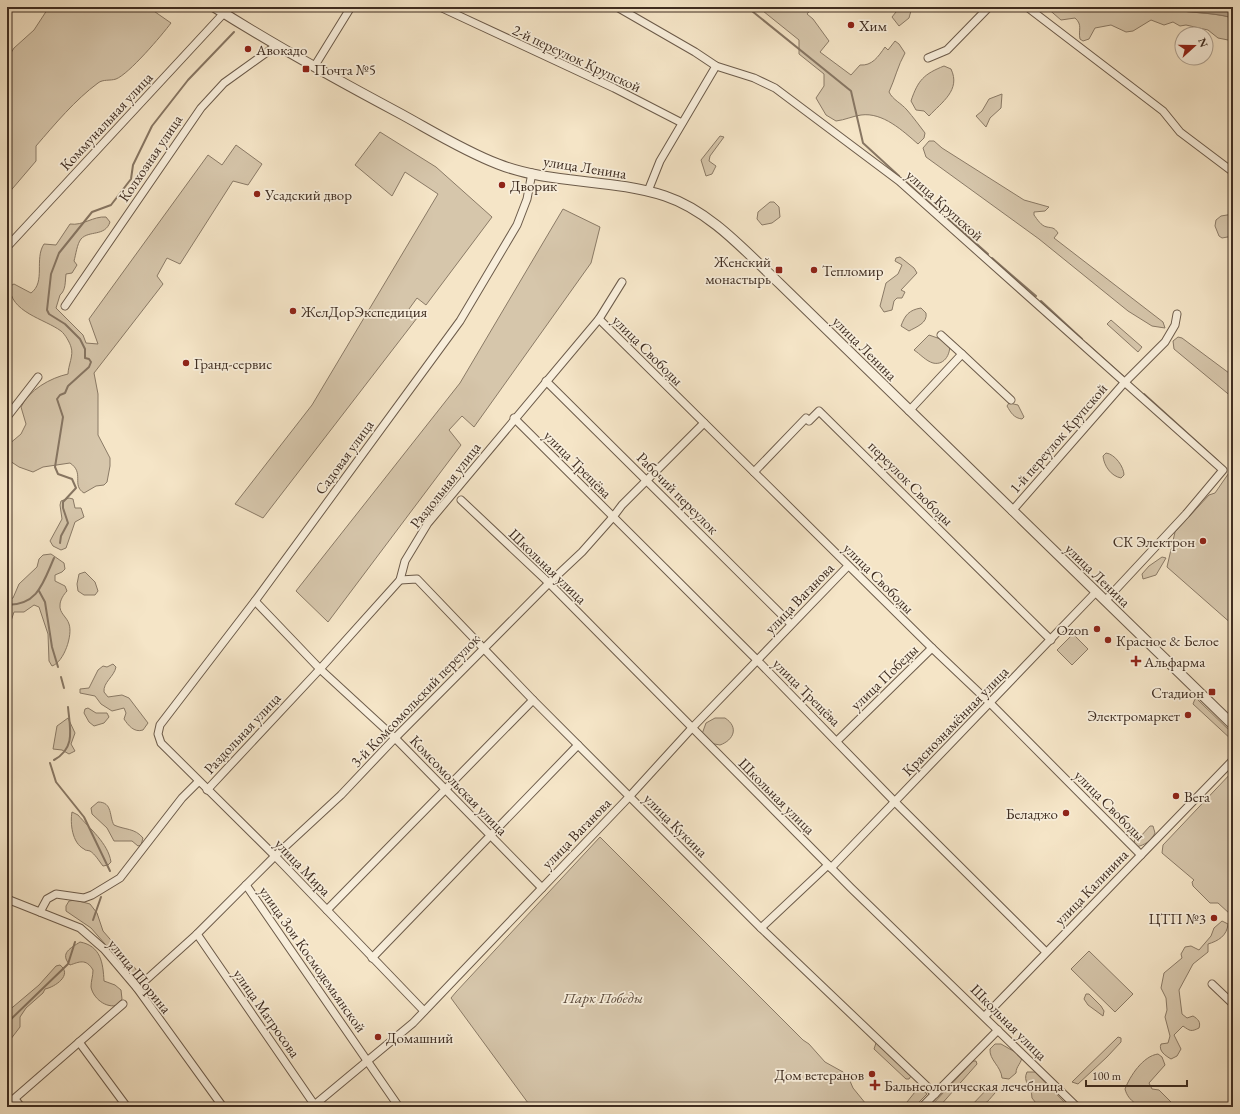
<svg xmlns="http://www.w3.org/2000/svg" width="1240" height="1114" viewBox="0 0 1240 1114" font-family="'EB Garamond',serif">
	<style>
		.green { fill: #d6c6ab; stroke: #8a7a66 }
		.water { fill: #b7a68f; stroke: #877663 }
		.lines { fill: none; stroke-linecap: round; stroke-linejoin: round }
		.shore { stroke: #7b6a58; stroke-width: 1 }
		.stream { stroke: #877663; stroke-width: 2 }
		.minor-casing { stroke: #6c5b4a; stroke-width: 9 }
		.tertiary-casing { stroke: #6c5b4a; stroke-width: 11 }
		.minor { stroke: #f8eedb; stroke-width: 7 }
		.tertiary { stroke: #f8eedb; stroke-width: 9 }
		.poi-dot { fill: #8f2418; stroke: #f8eedb; stroke-width: 1.5 }
		.labels { text-anchor: middle; dominant-baseline: central; stroke-width: 3.5; stroke-linejoin: round; paint-order: stroke }
		.poi-label { font-size: 15px; fill: #3f2d21; stroke: #f8eedb; text-anchor: start }
		.street-label { font-size: 15px; fill: #3f2d21; stroke: #f8eedb }
		.park-label { font-size: 15px; font-style: italic; fill: #5d4c3d; stroke: #f8eedb }
	</style>
	<rect width="100%" height="100%" fill="#f5e5c7"/>
	<filter id="stains"><feTurbulence type="fractalNoise" baseFrequency=".005" numOctaves="4"/><feColorMatrix values="0 0 0 0 .2 0 0 0 0 .09 0 0 0 0 .02 0 0 0 .5 -.17"/></filter>
	<radialGradient id="worn" r=".72"><stop offset=".6" stop-color="#630" stop-opacity="0"/><stop offset="1" stop-color="#630" stop-opacity=".3"/></radialGradient>
	<g class="green">
		<path d="M49 7H148L171 23C162 35 129 74 116 79 110 81 103 79 98 83 75 100 55 124 36 146V161L7 195V59L14 48 34 30Z"/>
		<path d="M758 7H813L807 14 813 19 829 41 820 52 851 75 860 65C872 66 878 57 885 47L888 50 895 41 899 44 905 53C898 65 895 79 889 92 893 100 901 103 907 110 913 117 919 125 925 133L924 138 918 144C903 131 883 112 861 115 853 116 845 120 836 121L826 115 816 98 824 86V74L799 54V40Z"/>
		<path d="M900 7H912L909 18 899 26 892 17Z"/>
		<path d="M1046 7H1161C1185 14 1209 11 1233 18V41L1218 38 1208 30 1186 25 1180 26 1173 22 1164 25 1151 20 1133 31 1126 32 1111 25 1095 28 1089 39 1083 41 1080 39C1078 30 1083 25 1075 18L1061 20Z"/>
		<path d="M944 66 951 69C961 90 942 102 929 116L924 111 916 110 911 101C918 80 924 74 944 66Z"/>
		<path d="M1002 94 1001 108 990 118 986 127 976 116 982 111 989 99Z"/>
		<path d="M380 132 436 167 492 217 426 305 417 298 409 309 417 318 263 518 235 504 312 405 438 194 405 172 392 196 355 165Z"/>
		<path d="M720 136 724 137 710 156 709 161 716 166 712 174 706 176 701 160Z"/>
		<path d="M929 141H934L942 148 1024 200 1049 207 1045 211 1034 212V215C1037 219 1041 226 1047 227 1052 228 1054 227 1058 233L1054 238 1163 322 1165 328 1152 326 1128 311 1039 239 926 157 923 148Z"/>
		<path d="M236 145 262 164 248 185 233 181 180 264 167 258 157 276 163 284 94 373 98 394V435L110 458V466L107 482 104 485 96 486 84 493C71 485 85 473 70 463L43 467 33 472 19 467 7 459 8 445 21 434 26 424 21 407C29 390 50 378 68 374 68 366 74 355 71 347 70 343 65 334 61 331 45 319 9 312 10 286L14 284 31 293C46 282 34 259 44 244L56 245 70 224C83 226 93 216 106 217L110 222C105 237 89 230 81 239 77 244 76 254 74 261L77 265 72 273 66 274C65 282 66 290 60 295L56 308 83 335 86 343 98 344 89 319 208 155 222 165Z"/>
		<path d="M770 202H774L779 207 780 217 772 223 762 225 757 219 758 212Z"/>
		<path d="M563 209 600 227 591 263 474 427 462 416 449 430 461 445 328 622 296 591 460 383Z"/>
		<path d="M1233 214V236L1222 238 1219 236 1215 226 1216 220 1221 216Z"/>
		<path d="M900 257 914 268 917 273 901 290 905 292 902 298H897L894 301 892 310 884 312 880 306 886 283 898 274 902 265 895 261 896 258Z"/>
		<path d="M921 308 926 313C928 323 916 327 909 331L901 326C905 315 909 310 921 308Z"/>
		<path d="M1111 320 1142 347 1138 352 1107 324Z"/>
		<path d="M929 335 949 342C952 352 945 366 933 363 926 361 920 354 914 350Z"/>
		<path d="M1178 337 1182 338 1233 376V398L1174 349 1173 341Z"/>
		<path d="M1009 403 1018 405 1024 417 1022 419C1014 418 1011 413 1007 406Z"/>
		<path d="M1106 453C1115 454 1124 467 1124 475L1121 478C1111 476 1104 466 1103 456Z"/>
		<path d="M1233 467V625L1167 567 1175 532 1209 495 1215 493Z"/>
		<path d="M69 498 73 499 75 508H81L84 517 75 522 66 548 61 550 53 546 50 541 62 519 60 505 61 501Z"/>
		<path d="M51 554 64 563 65 569 62 572 55 575V581L65 586 67 591C64 594 60 600 60 605 59 613 67 617 69 624 73 635 64 662 52 666L49 661 48 634 39 607 34 605 24 612H14L7 633V600L13 598 19 584 37 567 39 559 43 555Z"/>
		<path d="M1162 557 1166 558 1156 575 1143 579 1142 574 1149 566Z"/>
		<path d="M85 572 95 582 98 591 95 595H84L78 591 77 584 79 574Z"/>
		<path d="M1073 634 1088 649 1072 665 1057 650Z"/>
		<path d="M113 664 116 667C114 677 103 682 104 692L108 697 122 695 129 698 148 723 143 730C134 733 128 725 124 719L126 713 124 708 112 711 101 704 95 696 80 693V689L89 688 98 670 103 666 107 667Z"/>
		<path d="M1195 699H1197L1233 734V741L1193 704Z"/>
		<path d="M88 708 96 713H107L109 717 104 723 94 726 89 722 84 713 85 709Z"/>
		<path d="M68 718 75 733 71 744 75 751 69 754 62 750 53 749 57 726Z"/>
		<path d="M715 718H725C739 727 734 740 720 745L709 743 702 734 706 723Z"/>
		<path d="M1233 771V911L1230 914 1218 903H1210L1193 886 1192 882 1194 880 1162 853 1163 845Z"/>
		<path d="M98 802C113 802 109 817 114 825 125 830 135 828 143 838L141 845 138 846 132 841H114L107 828 92 814 91 808Z"/>
		<path d="M72 812 78 815C90 829 108 843 111 862L108 865 103 866C99 861 95 854 90 851 87 850 86 851 84 849 72 843 70 823 72 812Z"/>
		<path d="M1150 826H1153L1155 833C1151 841 1145 845 1136 847L1134 844 1135 837H1140Z"/>
		<path d="M600 837 803 1040 809 1044 825 1062 843 1072 850 1081 853 1088 866 1104 877 1107H531L451 998 456 992Z"/>
		<path d="M75 900 90 904 97 913 103 931 135 968 138 973 136 976 132 975 91 928 66 911V906L69 901Z"/>
		<path d="M1222 921 1228 924C1227 936 1218 941 1208 944V952L1193 964 1179 990 1182 1014 1187 1018 1193 1016C1198 1019 1201 1022 1199 1028 1191 1032 1190 1031 1183 1026L1174 1035 1181 1049 1177 1056 1171 1059C1166 1056 1158 1051 1161 1044L1168 1043 1170 1036 1165 1017 1167 1010 1166 998 1161 988 1164 973 1182 958 1181 954 1185 947 1191 946 1199 950 1211 936 1214 928Z"/>
		<path d="M80 942C101 946 103 963 104 981L115 985 121 990 122 999 118 1005C106 1009 93 998 91 987 91 981 93 976 93 970 86 958 79 962 70 965 59 953 71 948 80 942Z"/>
		<path d="M1089 951 1133 994 1115 1012 1071 969Z"/>
		<path d="M60 965C73 975 55 987 45 989L43 993 26 1008 20 1017V1027L7 1044V1012L39 985 56 966Z"/>
		<path d="M1086 994H1089L1101 1006 1104 1011 1103 1016 1088 1005 1084 999Z"/>
		<path d="M1118 1037 1121 1038V1042L1107 1057 1078 1084 1072 1082Z"/>
		<path d="M876 1043H878L910 1073 911 1076 909 1079H906L874 1049Z"/>
		<path d="M995 1044H1001L1022 1056C1022 1063 1016 1066 1016 1073L1009 1079 1002 1078C1001 1066 989 1060 990 1049Z"/>
		<path d="M1158 1054 1162 1057 1165 1065 1149 1083 1152 1089 1159 1090 1176 1107H1154L1152 1105C1140 1109 1128 1101 1125 1089 1130 1076 1143 1056 1158 1054Z"/>
		<path d="M973 1061H976L977 1064 939 1107H930Z"/>
		<path d="M1027 1072H1035L1069 1107H1039L1032 1098C1032 1086 1022 1082 1027 1072Z"/>
		<path d="M990 1086 995 1087V1093C986 1103 985 1107 970 1107Z"/>
		<path d="M919 1087 927 1094 914 1107H903Z"/>
	</g>
	<path class="water" d="M1161 7H1213L1233 10V18C1209 11 1185 14 1161 7Z"/>
	<g class="lines">
		<path class="shore" d="M1174 7 1223 11 1225 7"/>
		<g class="stream">
			<path d="M747 7 851 91 863 143 899 176"/>
			<path d="M247 10 248 7"/>
			<path d="M904 180 941 213"/>
			<path d="M945 216 988 254"/>
			<path d="M992 258 1036 296"/>
			<path d="M1041 301 1082 339"/>
			<path d="M1086 343 1125 378"/>
			<path d="M1144 394 1218 461"/>
			<path d="M60 543 61 536 68 523 63 508V502L76 488 72 479 58 474 55 467 63 417 57 399 60 395 65 393 68 386 89 367 91 362 89 359 85 358V349L80 339 65 324 49 314 47 310 51 274 59 253 92 212 111 205 131 179 133 165 152 126 188 80 234 32"/>
			<path d="M39 591 45 602 52 647 58 667"/>
			<path d="M7 605C38 605 43 583 54 558"/>
			<path d="M61 677 64 688"/>
			<path d="M54 760C76 748 70 729 68 707"/>
			<path d="M50 763 56 782 84 817 110 871"/>
			<path d="M93 920 101 897"/>
			<path d="M7 1023 68 964 75 942"/>
		</g>
		<defs>
			<g id="minor">
				<path d="M440 7 614 88 682 123"/>
				<path d="M617 7 695 52 716 66 754 78 775 88 899 181 1223 470 1186 514 1105 601"/>
				<path d="M1027 7 1163 111 1180 132 1233 172"/>
				<path d="M7 10 10 7"/>
				<path d="M928 58 947 50 989 7"/>
				<path d="M314 67 351 7"/>
				<path d="M648 191 660 161 716 66"/>
				<path d="M7 247 224 13"/>
				<path d="M65 306 201 108 224 83 277 45"/>
				<path d="M599 319 932 648 990 703 1141 855"/>
				<path d="M941 335 962 354"/>
				<path d="M546 381 791 624"/>
				<path d="M909 411 962 354 1011 400"/>
				<path d="M7 417 38 377"/>
				<path d="M514 418 757 660 895 802 1046 952"/>
				<path d="M754 472 806 418 809 421 819 411 1051 640"/>
				<path d="M461 500 549 583 851 888 1077 1107"/>
				<path d="M1012 511 1124 383 1165 342 1175 325 1177 314"/>
				<path d="M400 580 417 579 533 700 761 928 935 1094"/>
				<path d="M255 601 320 669 395 738 542 888"/>
				<path d="M837 741 932 648"/>
				<path d="M207 790 320 669 400 580 405 561 428 523 599 319 622 282"/>
				<path d="M831 868 1096 592"/>
				<path d="M246 885 399 1107"/>
				<path d="M7 899 80 928 104 949 137 988 223 1107"/>
				<path d="M327 910 533 700"/>
				<path d="M40 912 47 899 56 894 84 898 92 895 120 878 182 798 198 782"/>
				<path d="M761 928 828 865"/>
				<path d="M197 934 316 1107"/>
				<path d="M372 958 578 745"/>
				<path d="M1212 984 1233 1004"/>
				<path d="M137 988 197 934 275 856 341 795 395 738 549 583 582 552 613 517 622 505 704 423"/>
				<path d="M424 1011 275 856 161 743 158 734 160 725 255 601 460 321 517 225 527 199 532 173"/>
				<path d="M985 1016 1233 760"/>
				<path d="M79 1042 127 1107"/>
				<path d="M15 1099 21 1107"/>
				<path d="M7 1105 123 1004"/>
				<path d="M312 1107 413 1023 629 797 691 729 848 566"/>
				<path d="M922 1107 998 1030"/>
			</g>
			<path id="tertiary" d="M214 7C274 45 337 80 401 114 432 131 464 151 498 164 551 185 611 178 665 196 710 211 745 251 779 283L1233 725"/>
		</defs>
		<use href="#minor" class="minor-casing"/>
		<use href="#tertiary" class="tertiary-casing"/>
		<use href="#minor" class="minor"/>
		<use href="#tertiary" class="tertiary"/>
	</g>
	<g class="poi-dot">
		<circle cx="851" cy="25" r="4"/>
		<circle cx="248" cy="49" r="4"/>
		<rect x="302" y="65" width="8" height="8" rx="2"/>
		<circle cx="502" cy="185" r="4"/>
		<circle cx="257" cy="194" r="4"/>
		<rect x="775" y="266" width="8" height="8" rx="2"/>
		<circle cx="814" cy="270" r="4"/>
		<circle cx="293" cy="311" r="4"/>
		<circle cx="186" cy="363" r="4"/>
		<circle cx="1203" cy="541" r="4"/>
		<circle cx="1097" cy="629" r="4"/>
		<circle cx="1108" cy="640" r="4"/>
		<path d="M1134 655h4v4h4v4h-4v4h-4v-4h-4v-4h4z"/>
		<rect x="1208" y="688" width="8" height="8" rx="2"/>
		<circle cx="1188" cy="715" r="4"/>
		<circle cx="1176" cy="796" r="4"/>
		<circle cx="1066" cy="813" r="4"/>
		<circle cx="1214" cy="918" r="4"/>
		<circle cx="378" cy="1037" r="4"/>
		<circle cx="872" cy="1074" r="4"/>
		<path d="M873 1079h4v4h4v4h-4v4h-4v-4h-4v-4h4z"/>
	</g>
	<g class="labels">
		<g class="poi-label">
			<text x="859" y="25">Хим</text>
			<text x="256" y="49">Авокадо</text>
			<text x="314" y="69">Почта №5</text>
			<text x="510" y="185">Дворик</text>
			<text x="265" y="194">Усадский двор</text>
			<text x="771" y="261" text-anchor="end">Женский<tspan x="771" dy="17">монастырь</tspan></text>
			<text x="822" y="270">Тепломир</text>
			<text x="301" y="311">ЖелДорЭкспедиция</text>
			<text x="194" y="363">Гранд-сервис</text>
			<text x="1195" y="541" text-anchor="end">СК Электрон</text>
			<text x="1089" y="629" text-anchor="end">Ozon</text>
			<text x="1116" y="640">Красное &amp; Белое</text>
			<text x="1144" y="661">Альфарма</text>
			<text x="1204" y="692" text-anchor="end">Стадион</text>
			<text x="1180" y="715" text-anchor="end">Электромаркет</text>
			<text x="1184" y="796">Вега</text>
			<text x="1058" y="813" text-anchor="end">Беладжо</text>
			<text x="1206" y="918" text-anchor="end">ЦТП №3</text>
			<text x="386" y="1037">Домашний</text>
			<text x="864" y="1074" text-anchor="end">Дом ветеранов</text>
			<text x="884" y="1085">Бальнеологическая лечебница</text>
		</g>
		<g class="street-label">
			<text transform="translate(577 58) rotate(25)">2-й переулок Крупской</text>
			<text transform="translate(106 121) rotate(-47)">Коммунальная улица</text>
			<text transform="translate(150 158) rotate(-56)">Колхозная улица</text>
			<text transform="translate(585 167) rotate(9)">улица Ленина</text>
			<text transform="translate(945 205) rotate(42)">улица Крупской</text>
			<text transform="translate(865 348) rotate(45)">улица Ленина</text>
			<text transform="translate(648 350) rotate(45)">улица Свободы</text>
			<text transform="translate(1058 438) rotate(-49)">1-й переулок Крупской</text>
			<text transform="translate(344 457) rotate(-54)">Садовая улица</text>
			<text transform="translate(578 464) rotate(45)">улица Трещёва</text>
			<text transform="translate(911 483) rotate(45)">переулок Свободы</text>
			<text transform="translate(445 485) rotate(-52)">Раздольная улица</text>
			<text transform="translate(678 493) rotate(45)">Рабочий переулок</text>
			<text transform="translate(548 566) rotate(44)">Школьная улица</text>
			<text transform="translate(1098 575) rotate(44)">улица Ленина</text>
			<text transform="translate(879 578) rotate(45)">улица Свободы</text>
			<text transform="translate(799 598) rotate(-46)">улица Ваганова</text>
			<text transform="translate(884 677) rotate(-44)">улица Победы</text>
			<text transform="translate(807 692) rotate(45)">улица Трещёва</text>
			<text transform="translate(415 700) rotate(-46)">3-й Комсомольский переулок</text>
			<text transform="translate(955 721) rotate(-46)">Краснознамённая улица</text>
			<text transform="translate(242 733) rotate(-47)">Раздольная улица</text>
			<text transform="translate(459 785) rotate(46)">Комсомольская улица</text>
			<text transform="translate(777 796) rotate(45)">Школьная улица</text>
			<text transform="translate(1110 805) rotate(45)">улица Свободы</text>
			<text transform="translate(676 825) rotate(45)">улица Кукина</text>
			<text transform="translate(576 833) rotate(-46)">улица Ваганова</text>
			<text transform="translate(303 867) rotate(46)">улица Мира</text>
			<text transform="translate(1091 887) rotate(-46)">улица Калинина</text>
			<text transform="translate(313 959) rotate(55)">улица Зои Космодемьянской</text>
			<text transform="translate(140 976) rotate(51)">улица Шорина</text>
			<text transform="translate(267 1013) rotate(55)">улица Матросова</text>
			<text transform="translate(1009 1022) rotate(45)">Школьная улица</text>
		</g>
		<g class="park-label">
			<text x="603" y="997">Парк Победы</text>
		</g>
	</g>
	<rect width="1240" height="1114" fill="none" stroke="#f5e5c7" stroke-width="24"/>
	<rect x="8" y="8" width="1224" height="1098" fill="none" stroke="#3f2d21" stroke-width="2"/>
	<rect x="12" y="12" width="1216" height="1090" fill="none" stroke="#3f2d21"/>
	<g transform="translate(1194 46) rotate(69)"><circle r="19" fill="#f8eedb" stroke="#aea191"/>
	<path d="M0-3L7 15L0 10L-7 15Z" fill="#8f2418"/>
	<text y="-6" font-size="11" font-weight="bold" text-anchor="middle" fill="#3f2d21">N</text>
	</g>
	<path d="M1086 1080v6h101v-6" fill="none" stroke="#3f2d21" stroke-width="2"/>
	<text x="1092" y="1080" font-size="12" fill="#3f2d21" stroke="#f8eedb" stroke-width="3" paint-order="stroke">100 m</text>
	<rect width="100%" height="100%" filter="url(#stains)"/>
	<rect width="100%" height="100%" fill="url(#worn)"/>
</svg>
